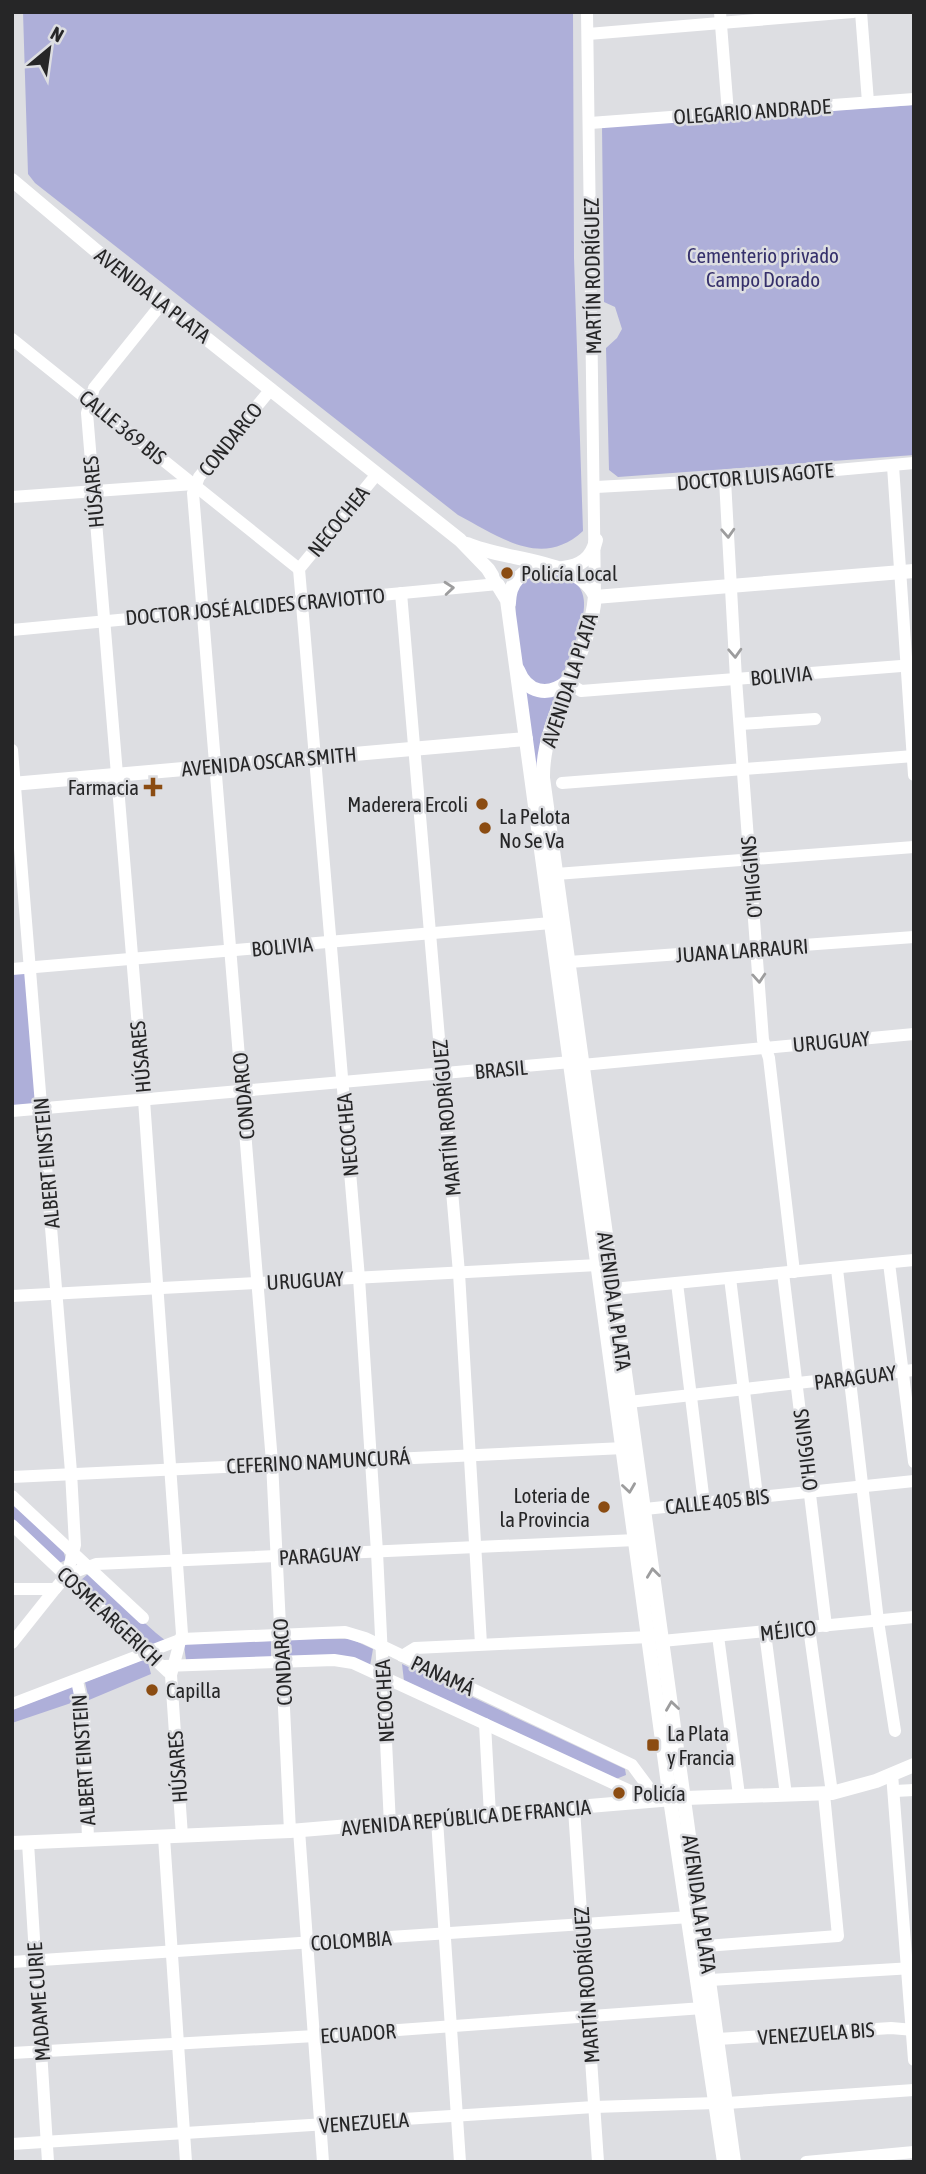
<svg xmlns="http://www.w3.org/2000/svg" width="926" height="2174" viewBox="0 0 926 2174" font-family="'Asap Condensed',sans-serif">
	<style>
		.green { fill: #aeafd9 }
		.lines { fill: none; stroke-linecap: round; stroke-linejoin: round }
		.minor { stroke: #fff; stroke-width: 12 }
		.major { stroke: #fff; stroke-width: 14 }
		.oneway { stroke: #9d9d9e }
		.poi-dot { fill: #8b4c12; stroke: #dddee2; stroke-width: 2.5 }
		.labels { text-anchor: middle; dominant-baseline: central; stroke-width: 5; stroke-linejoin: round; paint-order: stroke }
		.street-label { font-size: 21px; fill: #262627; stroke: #dddee2 }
		.park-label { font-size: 21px; fill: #35306b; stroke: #dddee2 }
		.poi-label { font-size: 21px; fill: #262627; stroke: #dddee2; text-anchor: start }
	</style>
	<rect width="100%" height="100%" fill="#dddee2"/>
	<g class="green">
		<path d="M23 12H573L574 258 583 531C542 569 500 537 458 515L35 183 28 174Z"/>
		<path d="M914 105V455L618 477 609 470 606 348 617 338 622 329 615 307 604 302 602 126Z"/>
		<path d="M539 571C611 576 579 628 564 672L559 680 547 687C543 685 535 684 531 681 513 668 513 602 519 582Z"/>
		<path d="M525 688 561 689 541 747 675 1770Z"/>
		<path d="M31 967 42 1109 12 1111V969Z"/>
		<path d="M12 1503 63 1550 66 1560 59 1563 12 1520Z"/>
		<path d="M89 1573 156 1633 166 1641 152 1646 145 1643 80 1581Z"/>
		<path d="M288 1639H351L373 1649 370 1666 289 1658Z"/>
		<path d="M271 1641V1657L186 1660 184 1645 190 1643Z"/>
		<path d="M147 1658 151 1674 89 1700 85 1682Z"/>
		<path d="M402 1664 625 1769 626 1775 616 1779 404 1681Z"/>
		<path d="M73 1686 77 1701 12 1723V1710Z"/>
	</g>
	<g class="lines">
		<g class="minor">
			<path d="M587 12 595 596"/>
			<path d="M720 12 728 113"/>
			<path d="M861 12 868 102"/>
			<path d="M588 34 853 12"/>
			<path d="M590 123 914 99"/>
			<path d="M163 302 94 388 87 413 144 1100 182 1634 171 1675 182 1836"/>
			<path d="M12 339 299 569"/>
			<path d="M271 389 199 477 193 493 272 1462 290 1831"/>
			<path d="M893 466 914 775"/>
			<path d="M377 474 299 569 359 1278 377 1552 390 1825"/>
			<path d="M725 480 736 679 763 1040 769 1058 794 1272"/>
			<path d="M596 487 725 480 914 463"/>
			<path d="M12 497 194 484"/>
			<path d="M401 593 459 1273 481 1644"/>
			<path d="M12 630 498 584"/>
			<path d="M567 682 581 691 914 665"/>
			<path d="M740 724 815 719"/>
			<path d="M12 750 71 1472 75 1545 67 1575"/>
			<path d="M562 783 914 756"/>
			<path d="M556 874 914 847"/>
			<path d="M569 962 914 937"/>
			<path d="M12 969 551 923"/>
			<path d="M582 1065 914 1034"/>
			<path d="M12 1111 571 1062"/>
			<path d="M889 1263 914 1462"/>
			<path d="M837 1269 878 1621 895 1731"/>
			<path d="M783 1273 826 1626"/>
			<path d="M730 1278 757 1496"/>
			<path d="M677 1283 704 1503"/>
			<path d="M613 1289 914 1260"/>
			<path d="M12 1296 598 1265"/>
			<path d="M629 1402 914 1370"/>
			<path d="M12 1477 624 1448"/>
			<path d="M12 1496 143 1618"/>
			<path d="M645 1509 914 1481"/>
			<path d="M12 1525 168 1672"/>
			<path d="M12 1589H55L67 1575 96 1564 636 1540"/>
			<path d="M809 1628 832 1793"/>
			<path d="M765 1633 786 1795"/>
			<path d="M718 1636 739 1795"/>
			<path d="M662 1641 914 1617"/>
			<path d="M12 1643 55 1589"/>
			<path d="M402 1656 415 1648 649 1637"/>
			<path d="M164 1666 334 1660 353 1663 628 1790 641 1793 652 1792"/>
			<path d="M77 1681 84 1713 88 1840"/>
			<path d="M12 1704 182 1639 345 1632 365 1638 632 1765 652 1792 670 1799"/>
			<path d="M485 1724 490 1815"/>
			<path d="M892 1774 914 2060"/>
			<path d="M895 1791 914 1790"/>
			<path d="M574 1809 598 2162"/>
			<path d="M437 1820 460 2162"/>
			<path d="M299 1830 323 2162"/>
			<path d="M164 1837 186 2162"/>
			<path d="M28 1843 48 2162"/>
			<path d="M706 1946 838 1936 824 1794"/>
			<path d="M12 1962 690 1917"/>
			<path d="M710 1980 913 1968"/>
			<path d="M718 2039 891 2028 914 2030"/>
			<path d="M12 2053 315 2036 703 2008"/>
			<path d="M727 2103 914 2090"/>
			<path d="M12 2144 594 2107 716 2103"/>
			<path d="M806 2162 914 2152"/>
		</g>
		<g class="major">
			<path d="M12 180 100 254 460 540 488 569 507 600 670 1799 724 2162"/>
			<path d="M467 544C505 561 579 559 595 596 590 658 542 715 543 778L734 2162"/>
			<path d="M563 568C581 566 592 558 596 540"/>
			<path d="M595 597 914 571"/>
			<path d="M509 603C509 582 523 569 543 566"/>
			<path d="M518 670C527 693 548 697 567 682"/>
			<path d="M12 784 526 739"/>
			<path d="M12 1843 290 1831 685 1798 832 1793 876 1781 914 1765"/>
		</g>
	</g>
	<defs><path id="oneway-chevron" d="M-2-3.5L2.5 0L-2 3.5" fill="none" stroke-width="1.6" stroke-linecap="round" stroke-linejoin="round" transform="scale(1.75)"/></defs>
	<g class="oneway">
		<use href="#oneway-chevron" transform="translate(728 533) rotate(87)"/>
		<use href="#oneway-chevron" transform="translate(449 588) rotate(-5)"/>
		<use href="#oneway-chevron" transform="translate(735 653) rotate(87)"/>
		<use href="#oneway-chevron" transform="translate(759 978) rotate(86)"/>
		<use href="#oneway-chevron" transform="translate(629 1488) rotate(82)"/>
		<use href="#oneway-chevron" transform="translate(653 1573) rotate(-97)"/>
		<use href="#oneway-chevron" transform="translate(672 1706) rotate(-98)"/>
	</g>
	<g class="poi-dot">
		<circle cx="507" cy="573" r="7"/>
		<path d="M149.5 776.5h7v7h7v7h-7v7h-7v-7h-7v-7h7z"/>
		<circle cx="482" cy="804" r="7"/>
		<circle cx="485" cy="828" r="7"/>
		<circle cx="604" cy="1507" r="7"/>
		<circle cx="152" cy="1690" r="7"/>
		<rect x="646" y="1738" width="14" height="14" rx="3.5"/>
		<circle cx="619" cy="1793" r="7"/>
	</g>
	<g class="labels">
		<g class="street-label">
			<text transform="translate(752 111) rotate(-4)">OLEGARIO ANDRADE</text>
			<text transform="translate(592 276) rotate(-91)">MARTÍN RODRÍGUEZ</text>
			<text transform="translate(153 295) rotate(38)">AVENIDA LA PLATA</text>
			<text transform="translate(123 427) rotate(39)">CALLE 369 BIS</text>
			<text transform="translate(230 439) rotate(-51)">CONDARCO</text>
			<text transform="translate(755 476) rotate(-5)">DOCTOR LUIS AGOTE</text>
			<text transform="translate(93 492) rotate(-95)">HÚSARES</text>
			<text transform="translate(338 521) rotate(-51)">NECOCHEA</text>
			<text transform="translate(255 606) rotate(-5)">DOCTOR JOSÉ ALCIDES CRAVIOTTO</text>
			<text transform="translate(781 675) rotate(-5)">BOLIVIA</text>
			<text transform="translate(569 680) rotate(-72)">AVENIDA LA PLATA</text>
			<text transform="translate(269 761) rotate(-5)">AVENIDA OSCAR SMITH</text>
			<text transform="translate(751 877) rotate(-95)">O'HIGGINS</text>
			<text transform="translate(282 946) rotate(-5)">BOLIVIA</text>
			<text transform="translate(742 950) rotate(-4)">JUANA LARRAURI</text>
			<text transform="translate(831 1041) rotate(-5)">URUGUAY</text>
			<text transform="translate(140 1057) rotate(-95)">HÚSARES</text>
			<text transform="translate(501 1069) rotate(-5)">BRASIL</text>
			<text transform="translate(243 1096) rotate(-95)">CONDARCO</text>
			<text transform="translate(446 1118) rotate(-95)">MARTÍN RODRÍGUEZ</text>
			<text transform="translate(347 1135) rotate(-95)">NECOCHEA</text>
			<text transform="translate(46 1163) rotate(-95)">ALBERT EINSTEIN</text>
			<text transform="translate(305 1280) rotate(-3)">URUGUAY</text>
			<text transform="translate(615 1301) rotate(82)">AVENIDA LA PLATA</text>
			<text transform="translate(855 1377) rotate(-7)">PARAGUAY</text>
			<text transform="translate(805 1450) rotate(-97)">O'HIGGINS</text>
			<text transform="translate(318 1461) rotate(-3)">CEFERINO NAMUNCURÁ</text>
			<text transform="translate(717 1501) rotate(-6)">CALLE 405 BIS</text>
			<text transform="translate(320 1555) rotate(-3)">PARAGUAY</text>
			<text transform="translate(110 1616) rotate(43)">COSME ARGERICH</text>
			<text transform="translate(788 1630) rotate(-6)">MÉJICO</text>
			<text transform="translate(282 1662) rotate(-93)">CONDARCO</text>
			<text transform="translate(443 1675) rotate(25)">PANAMÁ</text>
			<text transform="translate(384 1701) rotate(-93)">NECOCHEA</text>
			<text transform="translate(83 1760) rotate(-94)">ALBERT EINSTEIN</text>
			<text transform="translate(177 1767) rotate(-94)">HÚSARES</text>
			<text transform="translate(466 1817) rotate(-5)">AVENIDA REPÚBLICA DE FRANCIA</text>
			<text transform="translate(700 1904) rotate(82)">AVENIDA LA PLATA</text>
			<text transform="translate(351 1940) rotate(-4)">COLOMBIA</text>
			<text transform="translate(586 1985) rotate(-94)">MARTÍN RODRÍGUEZ</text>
			<text transform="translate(38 2002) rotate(-94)">MADAME CURIE</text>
			<text transform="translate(358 2033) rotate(-4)">ECUADOR</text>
			<text transform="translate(816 2033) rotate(-4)">VENEZUELA BIS</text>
			<text transform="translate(364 2122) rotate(-4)">VENEZUELA</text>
		</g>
		<g class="park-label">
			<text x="763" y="255">Cementerio privado<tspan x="763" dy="24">Campo Dorado</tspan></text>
		</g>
		<g class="poi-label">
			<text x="521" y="573">Policía Local</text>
			<text x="139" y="787" text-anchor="end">Farmacia</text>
			<text x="468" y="804" text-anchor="end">Maderera Ercoli</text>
			<text x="499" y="816">La Pelota<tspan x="499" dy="24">No Se Va</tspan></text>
			<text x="590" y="1495" text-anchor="end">Loteria de<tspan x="590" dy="24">la Provincia</tspan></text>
			<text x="166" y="1690">Capilla</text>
			<text x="667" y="1733">La Plata<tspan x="667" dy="24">y Francia</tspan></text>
			<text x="633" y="1793">Policía</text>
		</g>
	</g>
	<rect width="926" height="2174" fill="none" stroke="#262627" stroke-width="28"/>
	<g transform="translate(49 49) rotate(29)" stroke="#dddee2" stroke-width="5" paint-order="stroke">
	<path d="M0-5L12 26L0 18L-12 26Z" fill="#262627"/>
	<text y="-10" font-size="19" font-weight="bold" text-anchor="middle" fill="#262627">N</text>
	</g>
</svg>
